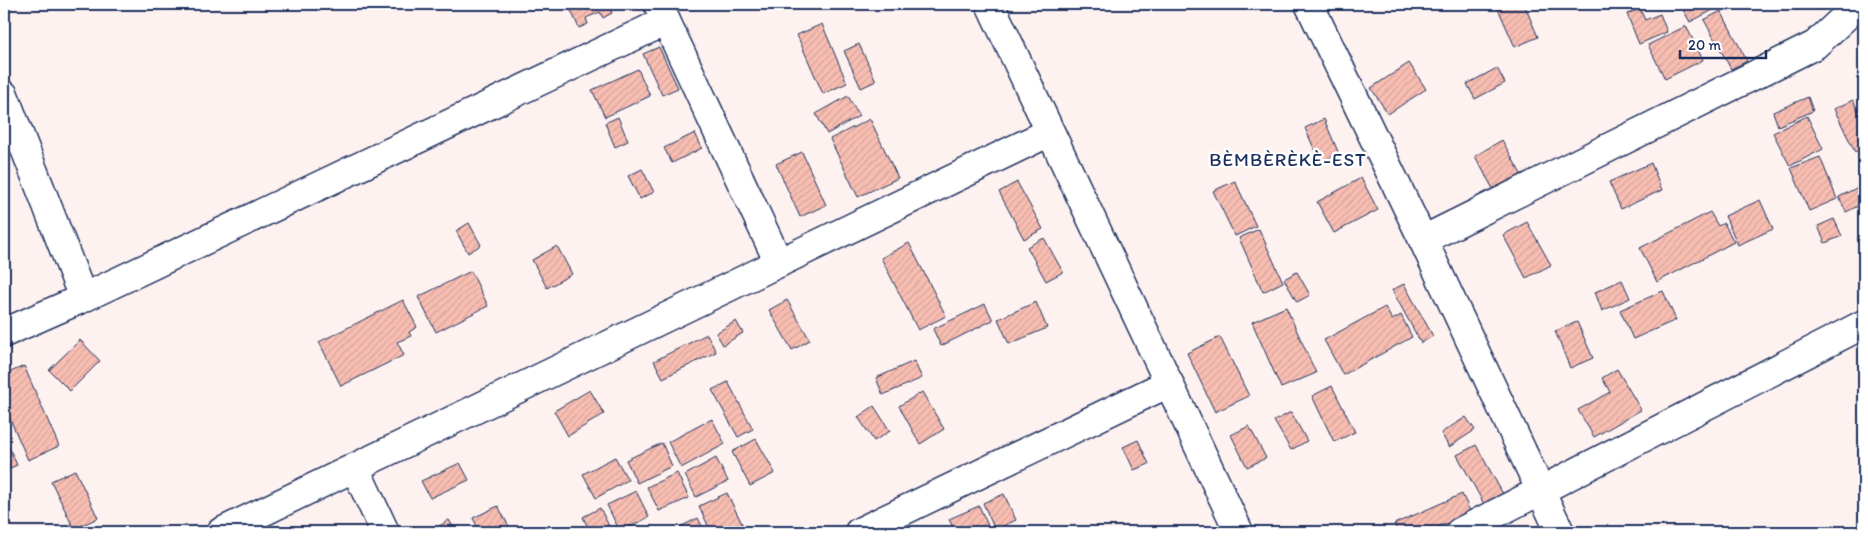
<svg xmlns="http://www.w3.org/2000/svg" width="1868" height="536" viewBox="0 0 1868 536" font-family="Itim,sans-serif">
	<style>
		.building { fill: url(#building-hatch); stroke: #1b2f5e }
		.lines { fill: none; stroke-linecap: round; stroke-linejoin: round }
		.minor-casing { stroke: #1b2f5e; stroke-width: 31 }
		.minor { stroke: #fff; stroke-width: 28 }
		.labels { text-anchor: middle; dominant-baseline: central; stroke-width: 5; stroke-linejoin: round; paint-order: stroke }
		.neighbourhood-label { font-size: 19px; letter-spacing: 1px; fill: #1b2f5e; stroke: #fff }
	</style>
	<defs>
		<pattern id="building-hatch" width="6" height="6" patternUnits="userSpaceOnUse" patternTransform="scale(1.25)"><rect width="6" height="6" fill="#f9beb2"/><path d="M-1 1l2-2M0 6l6-6M5 7l2-2" fill="none" stroke="#d5a49c"/></pattern>
	</defs>
	<rect width="100%" height="100%" fill="#fef2f0"/>
	<filter id="ink" filterUnits="userSpaceOnUse"><feTurbulence type="fractalNoise" baseFrequency=".02" numOctaves="2"/><feDisplacementMap in="SourceGraphic" scale="10" xChannelSelector="R" yChannelSelector="G"/><feConvolveMatrix kernelMatrix="1 2 1 2 8 2 1 2 1" color-interpolation-filters="sRGB"/></filter>
	<g filter="url(#ink)">
		<g class="building">
			<path d="M568 4H614L609 6 612 13 603 18 600 12 586 18 588 24 579 28Z"/>
			<path d="M1496 4H1524L1538 37 1515 47Z"/>
			<path d="M1680 4H1710L1713 10 1690 22Z"/>
			<path d="M1640 9 1645 20 1660 14 1667 32 1639 44 1627 14Z"/>
			<path d="M1721 11 1747 61 1731 69 1704 20Z"/>
			<path d="M822 24 847 83 823 94 797 35Z"/>
			<path d="M1686 26 1703 60 1665 79 1648 45Z"/>
			<path d="M859 44 876 81 861 88 844 51Z"/>
			<path d="M659 47 678 88 662 95 643 54Z"/>
			<path d="M1409 63 1426 89 1388 114 1371 88Z"/>
			<path d="M1497 68 1505 83 1475 99 1467 84Z"/>
			<path d="M638 69 650 96 605 117 592 90Z"/>
			<path d="M848 96 859 116 827 134 816 114Z"/>
			<path d="M1808 97 1813 111 1778 126 1773 112Z"/>
			<path d="M1853 100 1864 122V147L1855 152 1834 109Z"/>
			<path d="M1807 116 1823 149 1790 166 1773 133Z"/>
			<path d="M618 117 628 141 615 147 605 123Z"/>
			<path d="M870 119 898 178 858 197 830 139Z"/>
			<path d="M1324 119 1339 154 1320 162 1305 128Z"/>
			<path d="M695 133 702 148 672 163 664 148Z"/>
			<path d="M1502 140 1526 183 1498 198 1475 156Z"/>
			<path d="M802 152 826 205 800 217 776 164Z"/>
			<path d="M1820 157 1837 199 1809 211 1791 168Z"/>
			<path d="M1651 163 1662 190 1621 209 1609 182Z"/>
			<path d="M642 169 654 192 640 199 628 176Z"/>
			<path d="M1361 178 1378 210 1334 233 1317 202Z"/>
			<path d="M1235 181 1256 226 1235 236 1213 191Z"/>
			<path d="M1017 182 1043 229 1024 239 999 192Z"/>
			<path d="M1864 184V203L1846 212 1839 197Z"/>
			<path d="M1760 200 1773 229 1738 245 1725 216Z"/>
			<path d="M1710 212 1718 226 1724 223 1734 242 1657 282 1640 248Z"/>
			<path d="M1834 219 1842 236 1825 243 1818 226Z"/>
			<path d="M1527 222 1551 265 1526 278 1503 235Z"/>
			<path d="M469 223 481 245 468 253 456 231Z"/>
			<path d="M1259 229 1283 282 1263 292 1239 238Z"/>
			<path d="M1044 238 1063 272 1046 281 1027 247Z"/>
			<path d="M909 243 946 316 918 330 881 258Z"/>
			<path d="M557 246 572 274 547 288 532 260Z"/>
			<path d="M471 271 488 306 436 332 418 297Z"/>
			<path d="M1297 272 1310 295 1297 302 1284 279Z"/>
			<path d="M1622 280 1630 298 1602 311 1595 292Z"/>
			<path d="M1404 284 1433 336 1421 343 1392 290Z"/>
			<path d="M1663 291 1676 320 1633 339 1620 310Z"/>
			<path d="M403 300 417 327 409 332 411 336 397 342 404 355 341 386 319 342Z"/>
			<path d="M787 300 810 340 792 350 769 310Z"/>
			<path d="M1036 302 1047 328 1009 344 998 319Z"/>
			<path d="M985 304 993 320 941 346 933 329Z"/>
			<path d="M1286 307 1316 373 1281 388 1252 322Z"/>
			<path d="M1385 307 1392 320 1401 315 1412 337 1343 375 1324 340Z"/>
			<path d="M736 321 743 333 723 345 716 333Z"/>
			<path d="M1577 322 1593 358 1570 368 1555 331Z"/>
			<path d="M707 334 716 352 663 378 654 361Z"/>
			<path d="M1220 337 1249 396 1215 412 1187 353Z"/>
			<path d="M80 340 100 361 70 391 49 370Z"/>
			<path d="M914 361 922 378 883 395 876 378Z"/>
			<path d="M24 366 59 446 28 460 4 405V375Z"/>
			<path d="M1617 369 1641 410 1594 437 1578 410 1610 392 1602 378Z"/>
			<path d="M728 382 753 429 738 437 712 390Z"/>
			<path d="M1332 386 1355 432 1334 442 1312 396Z"/>
			<path d="M590 390 604 414 568 436 554 411Z"/>
			<path d="M922 392 944 429 920 444 899 406Z"/>
			<path d="M874 406 890 431 874 441 858 417Z"/>
			<path d="M1291 412 1307 441 1291 450 1274 421Z"/>
			<path d="M1466 417 1475 430 1449 447 1441 433Z"/>
			<path d="M712 419 725 444 681 468 668 442Z"/>
			<path d="M1249 426 1266 458 1247 467 1231 435Z"/>
			<path d="M4 436 17 465 4 471Z"/>
			<path d="M756 439 775 473 750 486 732 452Z"/>
			<path d="M1138 440 1149 464 1134 470 1123 447Z"/>
			<path d="M662 443 672 466 637 483 626 460Z"/>
			<path d="M1476 445 1503 494 1484 504 1457 455Z"/>
			<path d="M615 457 628 480 596 498 583 474Z"/>
			<path d="M716 458 728 481 696 497 685 475Z"/>
			<path d="M460 463 469 480 430 498 421 481Z"/>
			<path d="M75 470 98 518 74 529 51 481Z"/>
			<path d="M677 473 689 498 659 511 647 487Z"/>
			<path d="M636 491 649 517 620 532 607 505Z"/>
			<path d="M727 493 746 532H711L699 506Z"/>
			<path d="M1004 494 1016 520 995 530 983 503Z"/>
			<path d="M1462 494 1471 513 1427 532H1398L1394 524Z"/>
			<path d="M498 506 512 532H480L473 518Z"/>
			<path d="M979 506 991 532H955L949 519Z"/>
			<path d="M600 508 612 532H590L583 517Z"/>
			<path d="M698 518 705 532H683L680 527Z"/>
			<path d="M449 520 456 532H430Z"/>
		</g>
		<g class="lines">
			<defs>
				<g id="minor">
					<path d="M658 4 779 263"/>
					<path d="M990 4 1239 532"/>
					<path d="M1309 4 1423 240 1560 532"/>
					<path d="M4 95 83 298"/>
					<path d="M1423 240 1815 45 1856 7"/>
					<path d="M4 333 83 298 666 21"/>
					<path d="M355 468 385 532"/>
					<path d="M221 532 1050 132"/>
					<path d="M859 532 1169 383"/>
					<path d="M1460 532 1864 324"/>
				</g>
			</defs>
			<use href="#minor" class="minor-casing"/>
			<use href="#minor" class="minor"/>
		</g>
	</g>
	<g class="labels">
		<g class="neighbourhood-label">
			<text x="1288" y="159">BÈMBÈRÈKÈ-EST</text>
		</g>
	</g>
	<rect width="1868" height="536" fill="none" stroke="#fff" stroke-width="20"/>
	<rect x="10" y="10" width="1848" height="516" fill="none" stroke="#1b2f5e" stroke-width="2" filter="url(#ink)"/>
	<path d="M1680 50v8h86v-8" fill="none" stroke="#1b2f5e" stroke-width="2.5"/>
	<text x="1688" y="50" font-size="15" fill="#1b2f5e" stroke="#ffffff" stroke-width="4" paint-order="stroke">20 m</text>
</svg>
